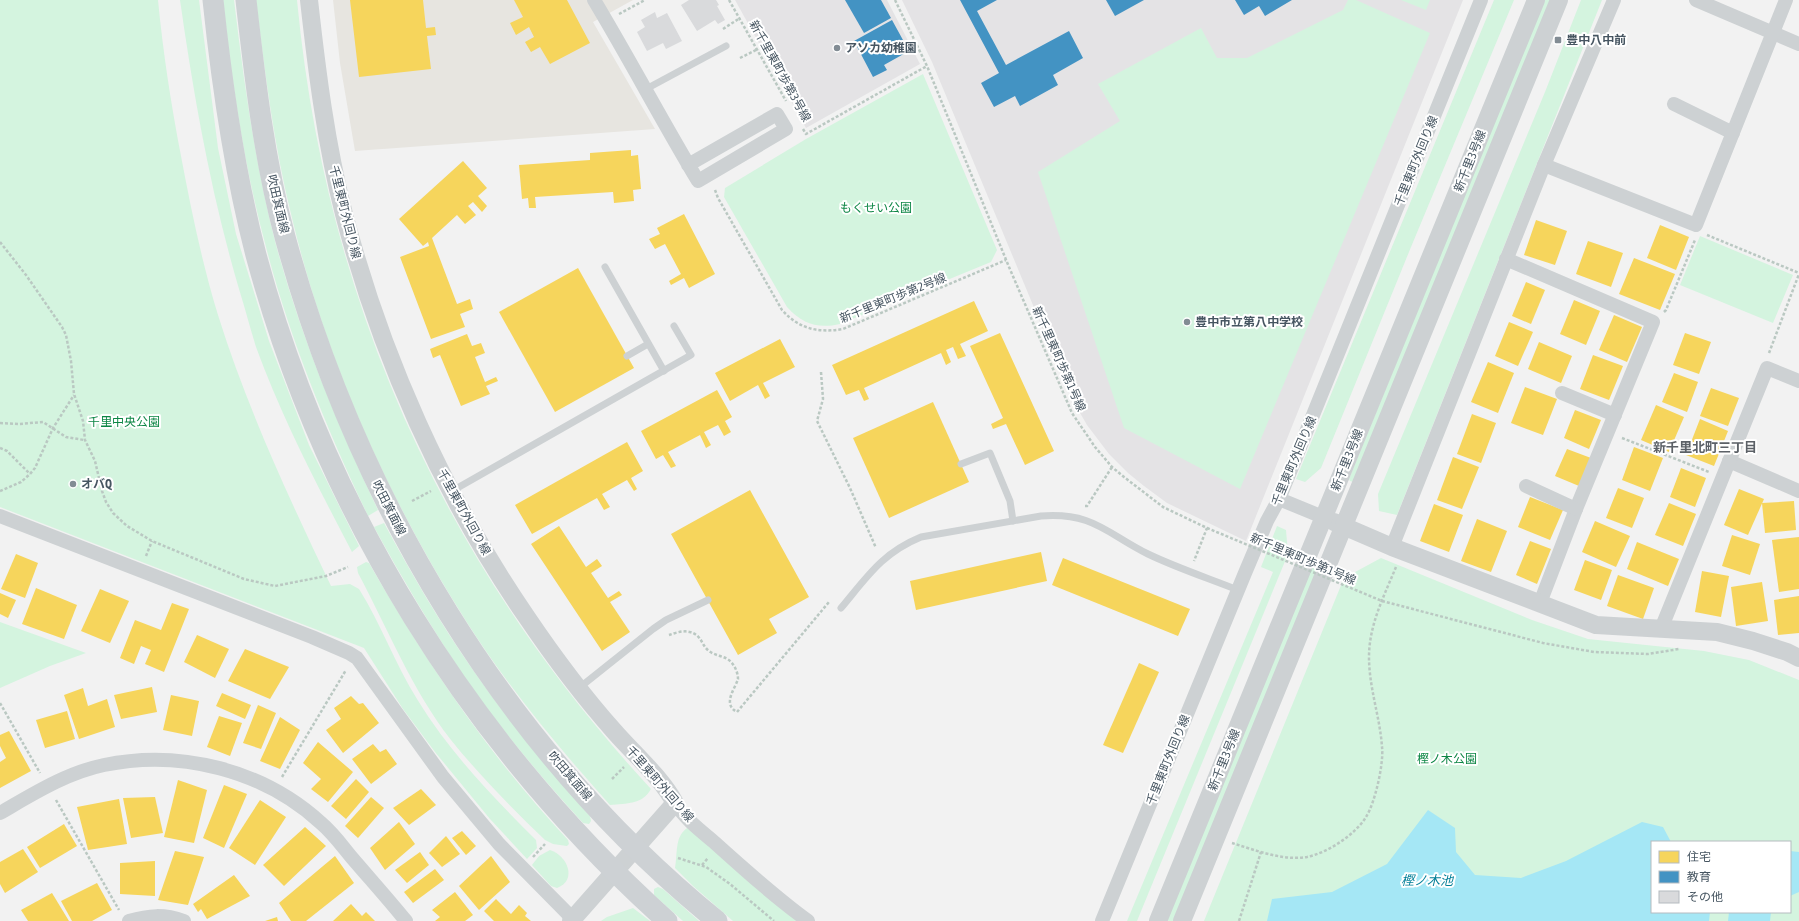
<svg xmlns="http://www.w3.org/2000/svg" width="1799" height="921" viewBox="0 0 1799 921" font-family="'Asap Condensed','Noto Sans JP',sans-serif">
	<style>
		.commercial { fill: #e7e5e0 }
		.education { fill: #e4e3e5 }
		.green { fill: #d4f4df; fill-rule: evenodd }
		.water { fill: #a5e7f5 }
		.homes { fill: #f6d55c }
		.schools { fill: #4393c3 }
		.building { fill: #d9dadc }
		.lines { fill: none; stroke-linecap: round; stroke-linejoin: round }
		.path { stroke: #bac8c2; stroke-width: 2.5; stroke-dasharray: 3 2; stroke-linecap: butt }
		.service { stroke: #cdd1d3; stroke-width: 7 }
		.minor { stroke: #cdd1d3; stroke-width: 14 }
		.tertiary { stroke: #cdd1d3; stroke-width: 18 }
		.secondary { stroke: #cdd1d4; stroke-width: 21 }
		.path-bridge { stroke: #bac8c2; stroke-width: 2.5; stroke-dasharray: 3 2; stroke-linecap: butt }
		.poi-dot { fill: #828c94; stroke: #fff; stroke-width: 1.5 }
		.labels { text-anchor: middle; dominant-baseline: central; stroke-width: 4; stroke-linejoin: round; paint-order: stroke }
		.poi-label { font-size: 12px; font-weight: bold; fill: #465561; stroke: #fff; text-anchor: start }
		.street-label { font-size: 12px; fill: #465561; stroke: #fff }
		.park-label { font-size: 12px; fill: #0d8645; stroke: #fff }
		.neighbourhood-label { font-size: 13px; font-weight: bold; fill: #5c6167; stroke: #fff }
		.water-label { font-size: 13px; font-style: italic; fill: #037f98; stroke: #fff }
	</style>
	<rect width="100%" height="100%" fill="#f2f2f2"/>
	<path class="commercial" d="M333 0H633L593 22 655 129 355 151 340 63Z"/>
	<g class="education">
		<path d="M735 0H887L920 64 806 128Z"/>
		<path d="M902 0H1463L1246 541 1167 503 1144 486 1128 473 1109 454 1087 425 1072 399 932 62Z"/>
	</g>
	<g class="green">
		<path d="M0 0H158C163 52 171 104 181 156 191 209 202 263 218 315 247 408 289 498 331 586L350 584 359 589C381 624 395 664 417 699 450 753 492 796 536 840L537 848 527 859 490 819 435 752 403 709 364 648 0 507Z"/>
		<path d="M180 0H199L218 148 236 234 269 341 309 445 359 546 352 552C317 485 282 418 256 347 250 328 245 308 239 289 211 194 194 98 180 0Z"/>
		<path d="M223 0H234C244 83 255 164 276 245 301 337 337 424 378 510L368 516C327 429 290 340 266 247 244 166 232 83 223 0Z"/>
		<path d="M256 0H297C326 304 444 565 651 789 642 805 627 803 610 805 558 747 508 687 466 621 387 497 326 360 292 218 274 146 265 73 256 0Z"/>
		<path d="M1348 0H1356L1430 33 1240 489 1124 428 1038 172 1120 121 1098 84 1201 28 1217 58H1247L1343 10Z"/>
		<path d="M1401 0H1430L1426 10Z"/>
		<path d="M1494 0H1514L1411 247 1321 468 1305 482 1296 479Z"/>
		<path d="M1544 0H1551L1353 482 1350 481 1349 479Z"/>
		<path d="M1581 0H1602L1397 515 1379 511 1378 494 1545 92Z"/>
		<path d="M923 74 997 250 991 262 840 324C818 329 802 324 787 307L724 197 725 188 806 139Z"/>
		<path d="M1700 236 1793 275 1773 323 1680 285Z"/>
		<path d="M384 523C411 573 440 623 473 670 509 722 549 769 590 816L591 821 589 824 583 823C540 776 499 727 463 675 431 627 402 578 374 527Z"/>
		<path d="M1277 526 1286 530 1288 554 1137 921H1127L1273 572 1261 567Z"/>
		<path d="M1381 558 1532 620 1588 639 1704 651 1749 660 1799 680V921H1204L1344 578ZM1652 842H1790V912H1652Z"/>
		<path d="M366 562 369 563C426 662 490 757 568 840L569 844 567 846 553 844 545 840C512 808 480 776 451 740 412 690 388 629 358 573L357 567Z"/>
		<path d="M1315 566 1318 567 1174 921H1167L1312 567Z"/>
		<path d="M0 622 86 653 50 666 0 688Z"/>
		<path d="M689 827 799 921H733L693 886 675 868C678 853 674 835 689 827Z"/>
		<path d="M550 850C567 855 578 880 557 888L551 886 532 865 539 856Z"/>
		<path d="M658 887 663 889 699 921H683L654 895V889Z"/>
		<path d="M633 908 650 921H601L607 917Z"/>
	</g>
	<g class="water">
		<path d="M1428 810 1455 828 1456 852 1475 875 1521 878 1566 861 1642 822 1663 827 1671 842H1652V912H1710L1709 921H1267L1272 899 1332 892 1387 864Z"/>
		<path d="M1790 851 1799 852V892L1790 896Z"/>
		<path d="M1729 912H1771L1770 921H1728Z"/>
	</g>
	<g class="homes">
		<path d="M350 0H423L426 28 435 27 436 35 427 36 431 69 359 77Z"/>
		<path d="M514 0H567L590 43 550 64 540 47 531 52 525 42 534 37 529 27 516 35 510 23 523 17Z"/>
		<path d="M631 150V156L638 155 641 189 633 190 634 201 614 203 613 192 535 197 536 208H529L528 198 522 199 519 165 590 160V153Z"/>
		<path d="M463 161 487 188 478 196 487 206 482 212 473 202 468 206 476 215 465 224 457 215 432 238 457 304 470 299 473 309 460 314 465 327 431 339 400 257 429 246 428 242 423 246 399 219Z"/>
		<path d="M684 214 715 274 689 288 684 278 671 285 669 281 681 274 665 244 655 249 649 239 660 234 657 228Z"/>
		<path d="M1536 220 1567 231 1555 265 1524 255Z"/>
		<path d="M1660 225 1689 237 1676 270 1647 258Z"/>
		<path d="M1588 241 1623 253 1611 287 1576 274Z"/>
		<path d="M1634 258 1675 274 1660 310 1619 294Z"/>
		<path d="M578 268 634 368 555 412 499 312Z"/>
		<path d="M1526 282 1545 290 1531 324 1512 316Z"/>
		<path d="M1574 300 1600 311 1586 345 1560 334Z"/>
		<path d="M974 301 988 331 960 344 966 356 958 359 953 347 946 350 951 362 946 365 941 353 864 388 869 399 864 401 859 390 846 395 832 365Z"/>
		<path d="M1614 315 1642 327 1627 362 1599 350Z"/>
		<path d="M1509 322 1533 332 1518 366 1495 356Z"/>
		<path d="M1000 333 1054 451 1025 465 1006 424 993 429 991 424 1003 418 970 346Z"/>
		<path d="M1685 333 1711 342 1699 374 1673 365Z"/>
		<path d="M467 334 472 346 481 343 485 353 475 357 485 382 496 377 498 381 486 386 490 394 461 406 440 355 433 358 430 349Z"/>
		<path d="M780 339 795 367 763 383 770 396 765 399 758 385 730 401 715 373Z"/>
		<path d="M1539 342 1572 356 1561 383 1528 369Z"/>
		<path d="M1593 355 1623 366 1609 400 1580 389Z"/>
		<path d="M1488 362 1514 373 1498 413 1471 402Z"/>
		<path d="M1674 373 1698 382 1687 412 1662 402Z"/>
		<path d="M1525 387 1557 399 1543 435 1511 423Z"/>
		<path d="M1711 388 1739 398 1728 426 1700 416Z"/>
		<path d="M717 390 732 417 725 421 731 432 724 436 718 425 704 432 711 445 706 448 700 435 668 452 676 466 671 468 663 455 656 459 641 431Z"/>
		<path d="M933 402 969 482 889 518 853 438Z"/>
		<path d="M1656 405 1684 417 1669 452 1641 440Z"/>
		<path d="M1575 410 1601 420 1589 449 1564 438Z"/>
		<path d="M1472 414 1496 423 1481 463 1457 454Z"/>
		<path d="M1700 419 1728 431 1714 466 1686 455Z"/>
		<path d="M627 442 643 471 631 478 637 489 634 491 627 480 602 494 610 507 604 510 597 498 532 534 515 505Z"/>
		<path d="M1634 447 1663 458 1650 491 1622 480Z"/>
		<path d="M1567 449 1591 458 1579 486 1555 476Z"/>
		<path d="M1453 457 1479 467 1462 509 1437 500Z"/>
		<path d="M1681 468 1706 478 1695 507 1670 497Z"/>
		<path d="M1618 488 1644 498 1632 528 1606 518Z"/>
		<path d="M1739 489 1764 499 1748 535 1724 525Z"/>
		<path d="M750 490 809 597 769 619 777 633 738 655 671 534Z"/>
		<path d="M1530 497 1563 510 1550 540 1518 527Z"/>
		<path d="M1794 501 1796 530 1765 533 1762 503Z"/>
		<path d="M1669 503 1696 514 1683 546 1655 535Z"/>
		<path d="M1434 504 1463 515 1449 552 1420 541Z"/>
		<path d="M1477 519 1507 531 1491 572 1461 561Z"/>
		<path d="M1595 521 1630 536 1616 567 1582 552Z"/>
		<path d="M559 526 586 567 597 559 602 566 591 573 608 598 619 591 622 595 610 602 630 632 602 651 531 544Z"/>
		<path d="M1732 535 1760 544 1750 575 1722 566Z"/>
		<path d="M1799 537V589L1779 592 1772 540Z"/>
		<path d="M1530 541 1551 549 1537 584 1516 575Z"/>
		<path d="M1637 542 1679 559 1668 586 1627 569Z"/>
		<path d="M1041 552 1047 581 916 610 910 581Z"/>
		<path d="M16 554 38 563 25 598 1 589Z"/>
		<path d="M1063 558 1190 609 1178 636 1052 585Z"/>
		<path d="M1585 560 1612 570 1601 600 1574 590Z"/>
		<path d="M1702 571 1729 576 1721 617 1695 612Z"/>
		<path d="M1618 575 1654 588 1643 619 1607 606Z"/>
		<path d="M1762 582 1768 621 1736 626 1731 587Z"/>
		<path d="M36 588 77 605 64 639 22 624Z"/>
		<path d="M100 589 129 601 110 643 81 631Z"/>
		<path d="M0 593 16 600 8 618 0 614Z"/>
		<path d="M1799 596V633L1778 635 1774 600Z"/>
		<path d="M172 603 189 609 164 672 145 664 151 650 141 646 134 664 120 658 135 620 161 630Z"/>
		<path d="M197 635 229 649 215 678 184 662Z"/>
		<path d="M245 649 289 667 270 699 228 681Z"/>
		<path d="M1139 663 1159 672 1123 753 1103 745Z"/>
		<path d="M152 687 157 712 121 719 114 695Z"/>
		<path d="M83 688 88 706 107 699 115 727 79 739 64 695Z"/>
		<path d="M222 693 251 705 245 719 216 706Z"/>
		<path d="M171 695 199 701 192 736 163 730Z"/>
		<path d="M351 696 359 704 363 703 379 723 343 753 326 730 341 719 334 708Z"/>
		<path d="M258 705 276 713 261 749 243 743Z"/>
		<path d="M67 711 75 739 45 748 36 720Z"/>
		<path d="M219 716 242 723 230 756 207 747Z"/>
		<path d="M280 717 300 730 280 769 260 761Z"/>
		<path d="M9 731 31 771 0 788V762L6 758 0 746V735Z"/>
		<path d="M318 742 353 772 328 802 311 789 321 779 303 763Z"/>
		<path d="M373 744 380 752 386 749 397 764 371 784 352 759Z"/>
		<path d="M356 779 369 792 346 819 331 806Z"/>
		<path d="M178 780 207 790 194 843 164 837Z"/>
		<path d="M224 785 247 794 224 848 203 838Z"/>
		<path d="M421 789 436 805 409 825 393 808Z"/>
		<path d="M155 797 163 833 131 838 123 798Z"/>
		<path d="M371 797 384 808 358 838 345 826Z"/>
		<path d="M119 799 127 844 88 850 77 807Z"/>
		<path d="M260 800 286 817 255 865 229 848Z"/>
		<path d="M399 822 415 844 385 870 370 848Z"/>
		<path d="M64 824 77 846 40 868 27 847Z"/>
		<path d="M305 827 326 846 284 886 263 865Z"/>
		<path d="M462 831 476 846 466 855 452 838Z"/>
		<path d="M446 836 460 854 442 867 429 853Z"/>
		<path d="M23 849 38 872 5 893 0 884V862Z"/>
		<path d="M175 851 204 857 188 905 158 900Z"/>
		<path d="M420 852 429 865 407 883 395 870Z"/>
		<path d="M335 856 354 883 306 921H291L279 903Z"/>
		<path d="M491 856 510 882 479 910 459 886Z"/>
		<path d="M155 861V896L120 894V863Z"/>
		<path d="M435 869 444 880 413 903 404 892Z"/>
		<path d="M234 875 250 896 207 919 201 909 198 912 193 904Z"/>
		<path d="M97 883 112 910 92 921H72L61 901Z"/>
		<path d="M455 892 473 915 465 921H435L440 917 432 910Z"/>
		<path d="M52 893 69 921H28L21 910Z"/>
		<path d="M496 899 511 914 519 905 527 913 525 916 531 921H494L484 911Z"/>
		<path d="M351 904 362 916 366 912 375 921H333Z"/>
		<path d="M277 917 278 921H265Z"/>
	</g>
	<g class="schools">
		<path d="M845 0H881L891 18 864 33Z"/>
		<path d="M960 0H997L977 11 1006 65 1069 31 1083 58 1053 75 1058 85 1020 106 1015 96 994 107 981 83 999 73Z"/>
		<path d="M1106 0H1144L1115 16Z"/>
		<path d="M1235 0H1292L1265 16 1259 6 1244 15Z"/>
		<path d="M892 20 909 51 884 65 887 70 873 77 854 41Z"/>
	</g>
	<g class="building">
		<path d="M689 0H716L719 5 717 6 725 20 718 24 715 20 697 31 681 5Z"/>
		<path d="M655 12 657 18 667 13 682 41 666 49 663 43 647 51 637 32 645 27 641 20Z"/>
	</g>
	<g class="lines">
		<g class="path">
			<path d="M729 0 786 101"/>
			<path d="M895 0 927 66 1009 267 1072 413 1095 447 1112 467 1124 477 1163 507 1207 528 1194 561"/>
			<path d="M619 14 645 0"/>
			<path d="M723 29 740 18"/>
			<path d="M740 58 758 49"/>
			<path d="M803 129 806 134 927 66"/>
			<path d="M715 190 718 198 782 310C799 329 818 333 843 329L1006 260"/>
			<path d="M1707 235 1799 273"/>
			<path d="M0 242 26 275 62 327 66 335 71 361 74 394 83 421 85 440 95 461 102 491 106 502 113 513 127 526 152 541 244 579 275 586 326 576 348 567"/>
			<path d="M1664 312 1666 310 1695 240"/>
			<path d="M1769 353 1799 274"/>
			<path d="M821 372 823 399 817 421 850 488 876 548"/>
			<path d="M0 423 19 424 43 422 66 437 84 440"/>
			<path d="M1622 438 1709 472"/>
			<path d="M0 448 7 451 30 474"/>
			<path d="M0 491 21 482 30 474 35 468 53 428 74 395"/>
			<path d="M412 501 431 491"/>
			<path d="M1085 506H1087L1112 467"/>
			<path d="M146 556 152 541"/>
			<path d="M1382 601 1543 643 1594 652 1648 654 1679 649"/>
			<path d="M669 635C675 633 683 630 690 632 702 635 701 645 709 651 715 656 726 656 731 662 735 666 738 673 738 679 735 689 722 704 737 712L829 602"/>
			<path d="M0 703 40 773"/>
			<path d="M282 777 346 670"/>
			<path d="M612 779 624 767"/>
			<path d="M56 800 119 910"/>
			<path d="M1232 843C1255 850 1282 861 1307 857 1327 853 1355 835 1366 817 1375 803 1384 763 1382 747 1380 717 1369 688 1369 657 1369 625 1384 596 1396 567"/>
			<path d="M533 857 545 844"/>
			<path d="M678 858 706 867 730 884 774 921"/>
			<path d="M702 865 708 858"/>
			<path d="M1239 921 1261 852"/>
		</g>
		<g class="service">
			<path d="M646 89 726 46"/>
			<path d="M605 267 664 371"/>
			<path d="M627 356 648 344"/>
			<path d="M961 464 990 453 1010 501 1013 521"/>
			<path d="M452 491 691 355 674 326"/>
			<path d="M841 608C867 577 882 553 921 537L1041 516C1093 512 1106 533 1148 554 1177 568 1208 578 1238 590"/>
			<path d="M579 688 653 629 666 620 708 600"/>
		</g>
		<g class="minor">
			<path d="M594 0C630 60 662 121 698 181L786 129 777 114 688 165"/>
			<path d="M1696 0 1799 44"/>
			<path d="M1674 104 1733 133"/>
			<path d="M1544 165 1696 225 1786 0"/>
			<path d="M1506 259 1653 322 1576 509 1540 603"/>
			<path d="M1562 393 1615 415"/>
			<path d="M1729 461 1799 491"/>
			<path d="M1526 486 1576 509"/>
			<path d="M1279 499 1323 517"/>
			<path d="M0 516 312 637 349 653 357 658 443 777 499 844 575 921"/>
			<path d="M1392 547 1544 165 1614 0"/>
			<path d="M1661 629 1767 368 1799 381"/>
			<path d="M675 803C684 818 701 831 714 842 745 870 775 897 808 921"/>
			<path d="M0 813C33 794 66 773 104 765 180 749 263 770 321 823 333 833 343 847 353 859 371 880 389 900 406 921"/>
			<path d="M129 921C149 915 164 914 184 921"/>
			<path d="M1102 921 1245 573 1267 521 1279 499 1481 0"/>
		</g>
		<g class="tertiary">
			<path d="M309 0C317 72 326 144 344 214 381 356 443 495 526 616 553 656 582 695 614 731 634 754 660 776 675 803L571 921"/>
			<path d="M1334 522 1392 547 1596 625 1717 632 1753 641 1787 652 1799 658"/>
			<path d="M1158 921 1536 0"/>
			<path d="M1182 921 1559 0"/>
		</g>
		<g class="secondary">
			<path d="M213 0C222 86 234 171 256 255 325 511 470 744 667 921"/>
			<path d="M246 0C255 80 264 159 285 237 357 500 504 748 717 921"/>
		</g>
		<path class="path-bridge" d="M1207 528 1382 601"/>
	</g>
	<g class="poi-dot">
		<rect x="1554" y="36" width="8" height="8" rx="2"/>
		<circle cx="837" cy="48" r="4"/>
		<circle cx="1187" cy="322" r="4"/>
		<circle cx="73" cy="484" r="4"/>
	</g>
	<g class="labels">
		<g class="poi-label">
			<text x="1566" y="40">豊中八中前</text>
			<text x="845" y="48">アソカ幼稚園</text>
			<text x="1195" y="322">豊中市立第八中学校</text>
			<text x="81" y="484">オバQ</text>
		</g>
		<g class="street-label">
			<text transform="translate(780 71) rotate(61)">新千里東町歩第3号線</text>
			<text transform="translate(1416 161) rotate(-68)">千里東町外回り線</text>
			<text transform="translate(1470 161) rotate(-68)">新千里3号線</text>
			<text transform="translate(278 204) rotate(77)">吹田箕面線</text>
			<text transform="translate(345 212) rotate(76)">千里東町外回り線</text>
			<text transform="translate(893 298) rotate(-22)">新千里東町歩第2号線</text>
			<text transform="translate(1059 359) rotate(66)">新千里東町歩第1号線</text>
			<text transform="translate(1347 460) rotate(-68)">新千里3号線</text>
			<text transform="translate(1294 461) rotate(-67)">千里東町外回り線</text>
			<text transform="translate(389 508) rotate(63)">吹田箕面線</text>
			<text transform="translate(464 512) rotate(61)">千里東町外回り線</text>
			<text transform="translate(1303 559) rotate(23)">新千里東町歩第1号線</text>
			<text transform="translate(1168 760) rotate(-68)">千里東町外回り線</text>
			<text transform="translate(1224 760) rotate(-68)">新千里3号線</text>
			<text transform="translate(570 776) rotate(49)">吹田箕面線</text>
			<text transform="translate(660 784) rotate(49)">千里東町外回り線</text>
		</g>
		<g class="park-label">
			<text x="876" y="208">もくせい公園</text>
			<text x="124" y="422">千里中央公園</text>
			<text x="1447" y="759">樫ノ木公園</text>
		</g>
		<g class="neighbourhood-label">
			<text x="1705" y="447">新千里北町三丁目</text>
		</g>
		<g class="water-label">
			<text x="1427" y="880">樫ノ木池</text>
		</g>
	</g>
	<rect x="1651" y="841" width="140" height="72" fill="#ffffff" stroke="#b5bbc0"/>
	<rect x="1659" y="851" width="20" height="12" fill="#f6d55c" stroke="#b5bbc0"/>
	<text x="1687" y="861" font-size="12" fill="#465561">住宅</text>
	<rect x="1659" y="871" width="20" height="12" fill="#4393c3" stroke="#b5bbc0"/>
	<text x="1687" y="881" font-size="12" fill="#465561">教育</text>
	<rect x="1659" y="891" width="20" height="12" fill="#d9dadc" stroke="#b5bbc0"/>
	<text x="1687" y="901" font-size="12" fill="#465561">その他</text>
</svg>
